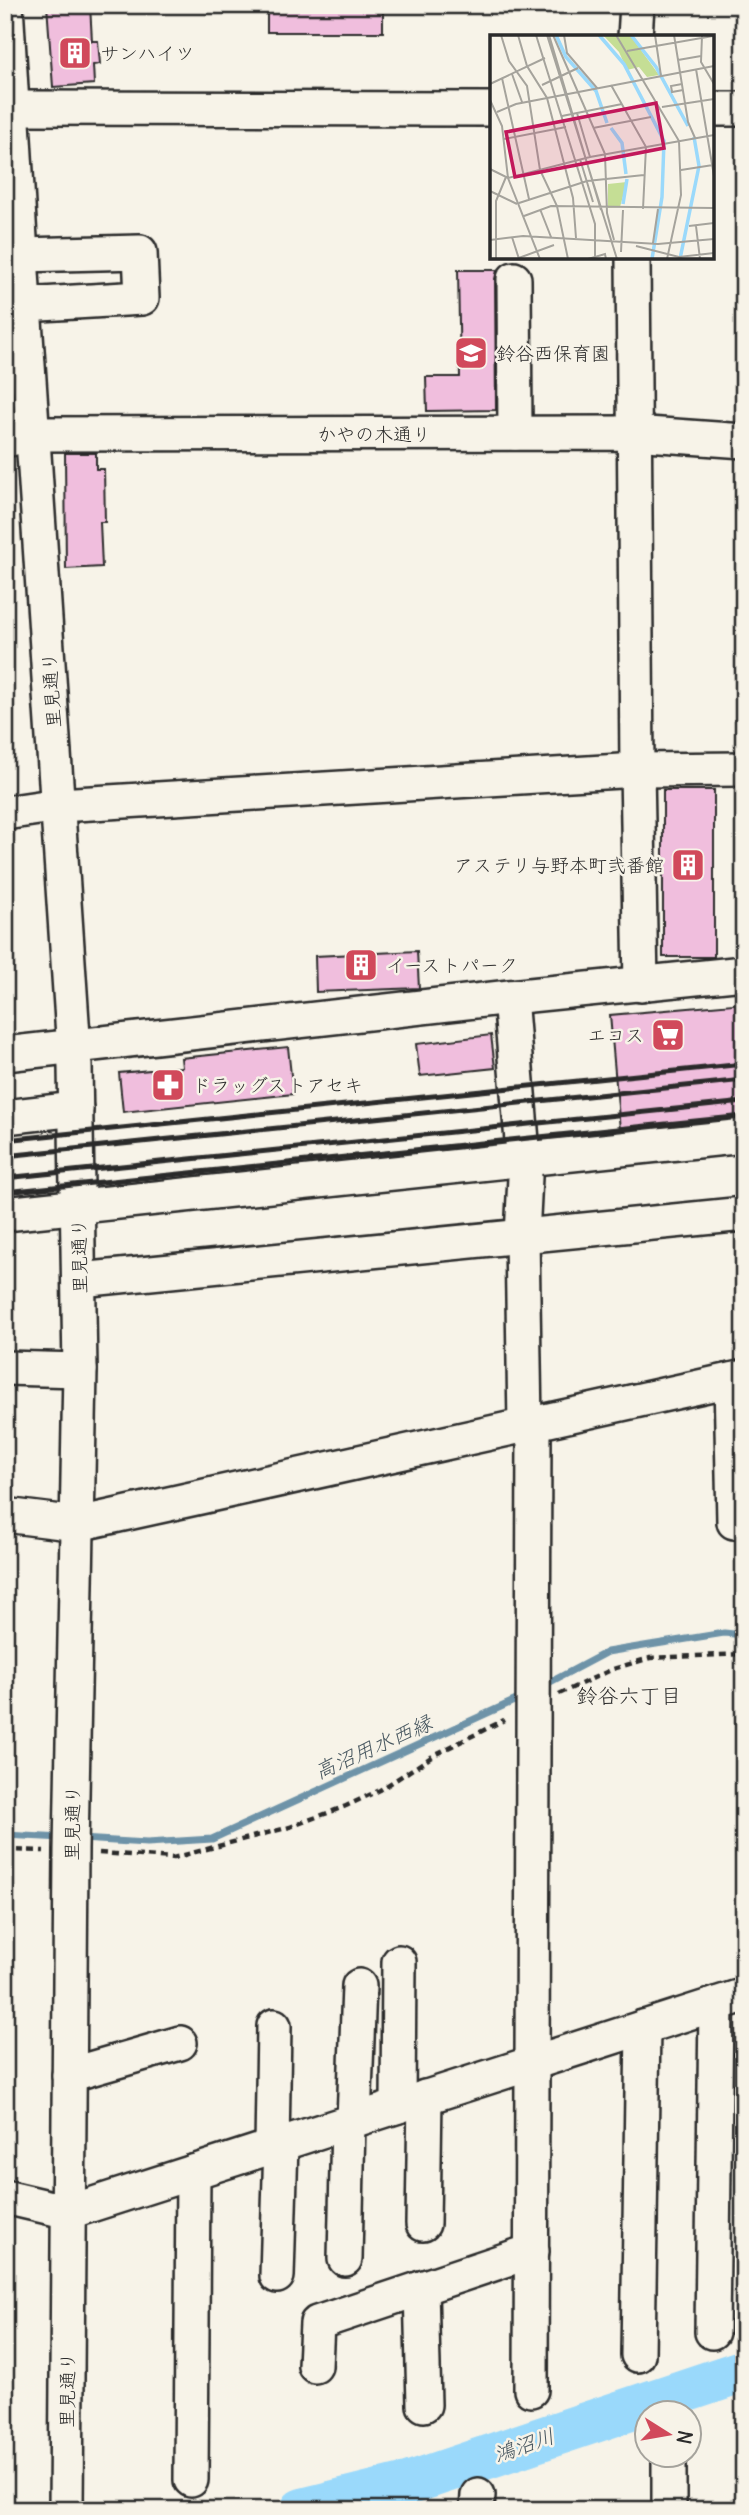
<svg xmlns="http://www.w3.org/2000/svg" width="749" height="2515" viewBox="0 0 749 2515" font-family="Delius,'Klee One',sans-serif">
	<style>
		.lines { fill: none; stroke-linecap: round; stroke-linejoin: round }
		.stream { stroke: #6e93a8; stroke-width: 7 }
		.river { stroke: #9ad9fb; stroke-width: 44 }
		.building { fill: #f0bedd; stroke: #2b2b2b; stroke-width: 2 }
		.minor-casing { stroke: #2b2b2b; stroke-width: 38 }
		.path { stroke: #2b2b2b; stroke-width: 4.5; stroke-dasharray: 7 5; stroke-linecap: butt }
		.minor { stroke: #f7f3e8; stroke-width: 33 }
		.rail { stroke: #2b2b2b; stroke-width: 5 }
		.labels { text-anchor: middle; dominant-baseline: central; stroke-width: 5; stroke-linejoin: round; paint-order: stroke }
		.poi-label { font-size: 19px; fill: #2b2b2b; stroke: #f7f3e8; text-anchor: start }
		.street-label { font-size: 19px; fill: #2b2b2b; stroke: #f7f3e8 }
		.neighbourhood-label { font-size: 21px; fill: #2b2b2b; stroke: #f7f3e8 }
		.water-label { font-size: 21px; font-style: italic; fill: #47565f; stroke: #f7f3e8 }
		.inset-river { fill: none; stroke: #9ad9fb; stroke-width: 3.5 }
		.inset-road { fill: none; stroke: #a5a39c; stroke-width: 2 }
		.view { fill: #c2185b; fill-opacity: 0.15; stroke: #c2185b; stroke-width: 3.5 }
		.inset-edge { fill: none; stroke: #2b2b2b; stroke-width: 3.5 }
	</style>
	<rect width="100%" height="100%" fill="#f7f3e8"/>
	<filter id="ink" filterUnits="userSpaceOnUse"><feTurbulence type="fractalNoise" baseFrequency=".0143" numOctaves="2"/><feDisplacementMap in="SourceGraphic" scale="14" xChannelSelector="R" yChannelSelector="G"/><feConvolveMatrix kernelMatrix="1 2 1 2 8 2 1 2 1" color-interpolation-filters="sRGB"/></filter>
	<g filter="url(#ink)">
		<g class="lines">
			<g class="stream">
				<path d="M541 1687 607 1652 724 1633 744 1635"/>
				<path d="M5 1835 63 1838"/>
				<path d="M81 1839 147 1843 212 1839 525 1696"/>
			</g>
			<path class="river" d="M302 2510 407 2484 744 2371"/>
		</g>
		<g class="building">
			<path d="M47 5H90L92 41H98L100 64 93 65 94 84 53 87Z"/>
			<rect x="267" y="5" width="116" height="27"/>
			<path d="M458 270H497L495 279 496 410 427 411 426 377H460Z"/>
			<path d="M65 453H96V469H104L105 522H100L102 567 66 569Z"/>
			<rect x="663" y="790" width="51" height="167"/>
			<path d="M417 951 419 988 316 992 315 956Z"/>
			<path d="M744 1003V1117L620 1130 610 1015Z"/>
			<path d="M491 1035 495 1068 420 1076 416 1044Z"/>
			<path d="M288 1047 293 1094 123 1112 119 1073 182 1067 181 1058Z"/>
		</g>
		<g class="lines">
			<defs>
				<g id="minor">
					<path d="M6 5 24 305 75 1066 80 1370 71 1850 66 2510"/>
					<path d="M635 37 637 5"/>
					<path d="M5 108 492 109"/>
					<path d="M712 109H744"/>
					<path d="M21 255 140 252 142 298 24 305"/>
					<path d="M633 257 637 770 641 985"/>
					<path d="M514 279 515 433"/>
					<path d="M5 440 33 434 633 433 744 441"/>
					<path d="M5 813 59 805 637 770 744 769"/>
					<path d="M510 997 525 1177 522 1236 525 1425"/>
					<path d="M5 1054 510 997 744 973"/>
					<path d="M5 1117 76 1109"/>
					<path d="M5 1214 744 1136"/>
					<path d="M80 1280 744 1214"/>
					<path d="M5 1368 80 1370"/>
					<path d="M731 1380 734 1522 744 1521"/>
					<path d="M5 1515 78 1524 744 1377"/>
					<path d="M69 2075 180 2043"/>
					<path d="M398 2106 399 1962"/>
					<path d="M354 2120 359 1986"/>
					<path d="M272 2147 274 2026"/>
					<path d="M5 2197 69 2212 744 1995"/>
					<path d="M423 2224 425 2097"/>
					<path d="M345 2259 348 2122"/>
					<path d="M277 2276 281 2144"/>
					<path d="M421 2288 424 2405"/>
					<path d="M712 2332 716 2004"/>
					<path d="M638 2355 643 2027"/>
					<path d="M315 2366 317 2323 532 2251"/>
					<path d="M531 2390 534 1423"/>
					<path d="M191 2480 193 2172"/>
					<path d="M477 2510 478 2495"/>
					<path d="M669 2510V2456"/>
				</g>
			</defs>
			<use href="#minor" class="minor-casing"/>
			<g class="path">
				<path d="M559 1694 613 1669 650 1658 744 1654"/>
				<path d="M5 1850 44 1851"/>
				<path d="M99 1853 173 1858 290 1827 346 1806 380 1790 436 1754 504 1720"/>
			</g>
			<use href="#minor" class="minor"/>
			<g class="rail">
				<path d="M5 1140 744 1064"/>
				<path d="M5 1156 744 1080"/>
				<path d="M5 1178 744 1102"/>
				<path d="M5 1192 744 1116"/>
			</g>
		</g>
	</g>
	<defs>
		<symbol id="building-square" viewBox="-11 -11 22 22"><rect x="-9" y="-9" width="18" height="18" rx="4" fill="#d1495b" stroke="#f7f3e8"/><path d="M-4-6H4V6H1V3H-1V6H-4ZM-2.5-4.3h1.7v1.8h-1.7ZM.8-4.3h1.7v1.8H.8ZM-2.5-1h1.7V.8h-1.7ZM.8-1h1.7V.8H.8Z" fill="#fff"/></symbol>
		<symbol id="school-square" viewBox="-11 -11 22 22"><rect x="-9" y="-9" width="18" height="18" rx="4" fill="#d1495b" stroke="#f7f3e8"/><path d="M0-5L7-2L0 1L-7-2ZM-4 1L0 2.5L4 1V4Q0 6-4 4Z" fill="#fff"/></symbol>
		<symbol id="supermarket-square" viewBox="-11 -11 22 22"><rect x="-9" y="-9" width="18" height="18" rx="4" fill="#d1495b" stroke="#f7f3e8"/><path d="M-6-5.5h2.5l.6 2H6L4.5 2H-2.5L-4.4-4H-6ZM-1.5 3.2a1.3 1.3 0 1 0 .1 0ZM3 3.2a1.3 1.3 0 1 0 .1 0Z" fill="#fff"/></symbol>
		<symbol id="pharmacy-square" viewBox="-11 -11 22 22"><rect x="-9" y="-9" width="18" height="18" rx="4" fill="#d1495b" stroke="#f7f3e8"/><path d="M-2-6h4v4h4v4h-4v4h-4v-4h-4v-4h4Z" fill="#fff"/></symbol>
	</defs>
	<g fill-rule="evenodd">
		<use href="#building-square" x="56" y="34" width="38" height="38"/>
		<use href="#school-square" x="452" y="334" width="38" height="38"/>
		<use href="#building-square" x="669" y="846" width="38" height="38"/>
		<use href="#building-square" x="342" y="946" width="38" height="38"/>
		<use href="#supermarket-square" x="649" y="1016" width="38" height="38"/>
		<use href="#pharmacy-square" x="149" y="1066" width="38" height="38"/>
	</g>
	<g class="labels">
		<g class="poi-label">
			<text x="100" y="53">サンハイツ</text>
			<text x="496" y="353">鈴谷西保育園</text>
			<text x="664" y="865" text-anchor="end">アステリ与野本町弐番館</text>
			<text x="386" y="965">イーストパーク</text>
			<text x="644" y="1035" text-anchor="end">エコス</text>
			<text x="192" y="1085">ドラッグストアセキ</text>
		</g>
		<g class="street-label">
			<text x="374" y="434">かやの木通り</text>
			<text transform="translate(51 690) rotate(-94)">里見通り</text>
			<text transform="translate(79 1256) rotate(-91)">里見通り</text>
			<text transform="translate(72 1823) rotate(-89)">里見通り</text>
			<text transform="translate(67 2390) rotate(-89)">里見通り</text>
		</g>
		<g class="neighbourhood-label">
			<text x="629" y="1695">鈴谷六丁目</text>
		</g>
		<g class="water-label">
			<text transform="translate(373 1747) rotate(-24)">高沼用水西縁</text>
			<text transform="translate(524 2445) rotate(-19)">鴻沼川</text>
		</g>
	</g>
	<g transform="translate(490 35)">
		<rect width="224" height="224" fill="#f7f3e8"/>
		<path d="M113 0H140L169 40 157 42 149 32 137 35 129 17ZM137 147 130 172 118 173V149Z" fill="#c5de95"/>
		<path class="inset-river" d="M66 0 76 22 106 56 117 88M109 0 134 29 174 106 172 162 162 224M141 0 166 32 198 91M121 93 132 108 136 139M133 169 137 144M190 224 209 131 204 102"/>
		<path class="inset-road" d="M11 0 19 26 37 51 50 135 67 171 78 224M28 0 37 31 57 63 83 163 86 203M46 0 105 189V221M57 0 127 224M59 0 111 175M63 0 115 119 117 178 124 205M74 0 77 18 107 53M126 0 189 106 191 160 177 224M165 0 171 41M184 0 198 87 205 103M212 1 211 27 224 49M137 16 223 1M188 25 211 21M206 34 224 141M22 39 32 67M12 43 39 164M0 49 55 23M192 49 181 51 182 57 193 55M52 50 88 33M121 50 156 112 153 174M0 65 12 91 18 143 50 224M172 72 224 64M7 77 26 69 224 31M87 78 100 122M72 81 132 69M103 93 161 82M14 104 76 92M90 124 103 167M0 134 18 143 100 122 224 100M191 135 223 130M0 156 27 169M29 168 97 146 154 140M50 174 61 202M34 181 61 171 224 173M199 191 224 188M206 191 210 224M22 202 29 224M0 205 33 201 168 209 224 204M163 208 168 174M146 211 189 222 224 218M131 217 133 175M6 224V166L16 142M26 224 64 210M98 224 115 219 116 224"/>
		<path class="view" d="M166 68 174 113 25 142 16 97Z"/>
		<rect width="224" height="224" class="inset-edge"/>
	</g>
	<rect width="749" height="2515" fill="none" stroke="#f7f3e8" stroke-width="28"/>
	<rect x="14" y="14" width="721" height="2487" fill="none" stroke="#2b2b2b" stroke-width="2.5" filter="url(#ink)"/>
	<g transform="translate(668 2434) rotate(101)"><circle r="33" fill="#f7f3e8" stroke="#a5a39c" stroke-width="2"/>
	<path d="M0-5L12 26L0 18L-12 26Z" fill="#d1495b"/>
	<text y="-10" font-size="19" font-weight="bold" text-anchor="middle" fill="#2b2b2b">N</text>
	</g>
</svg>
